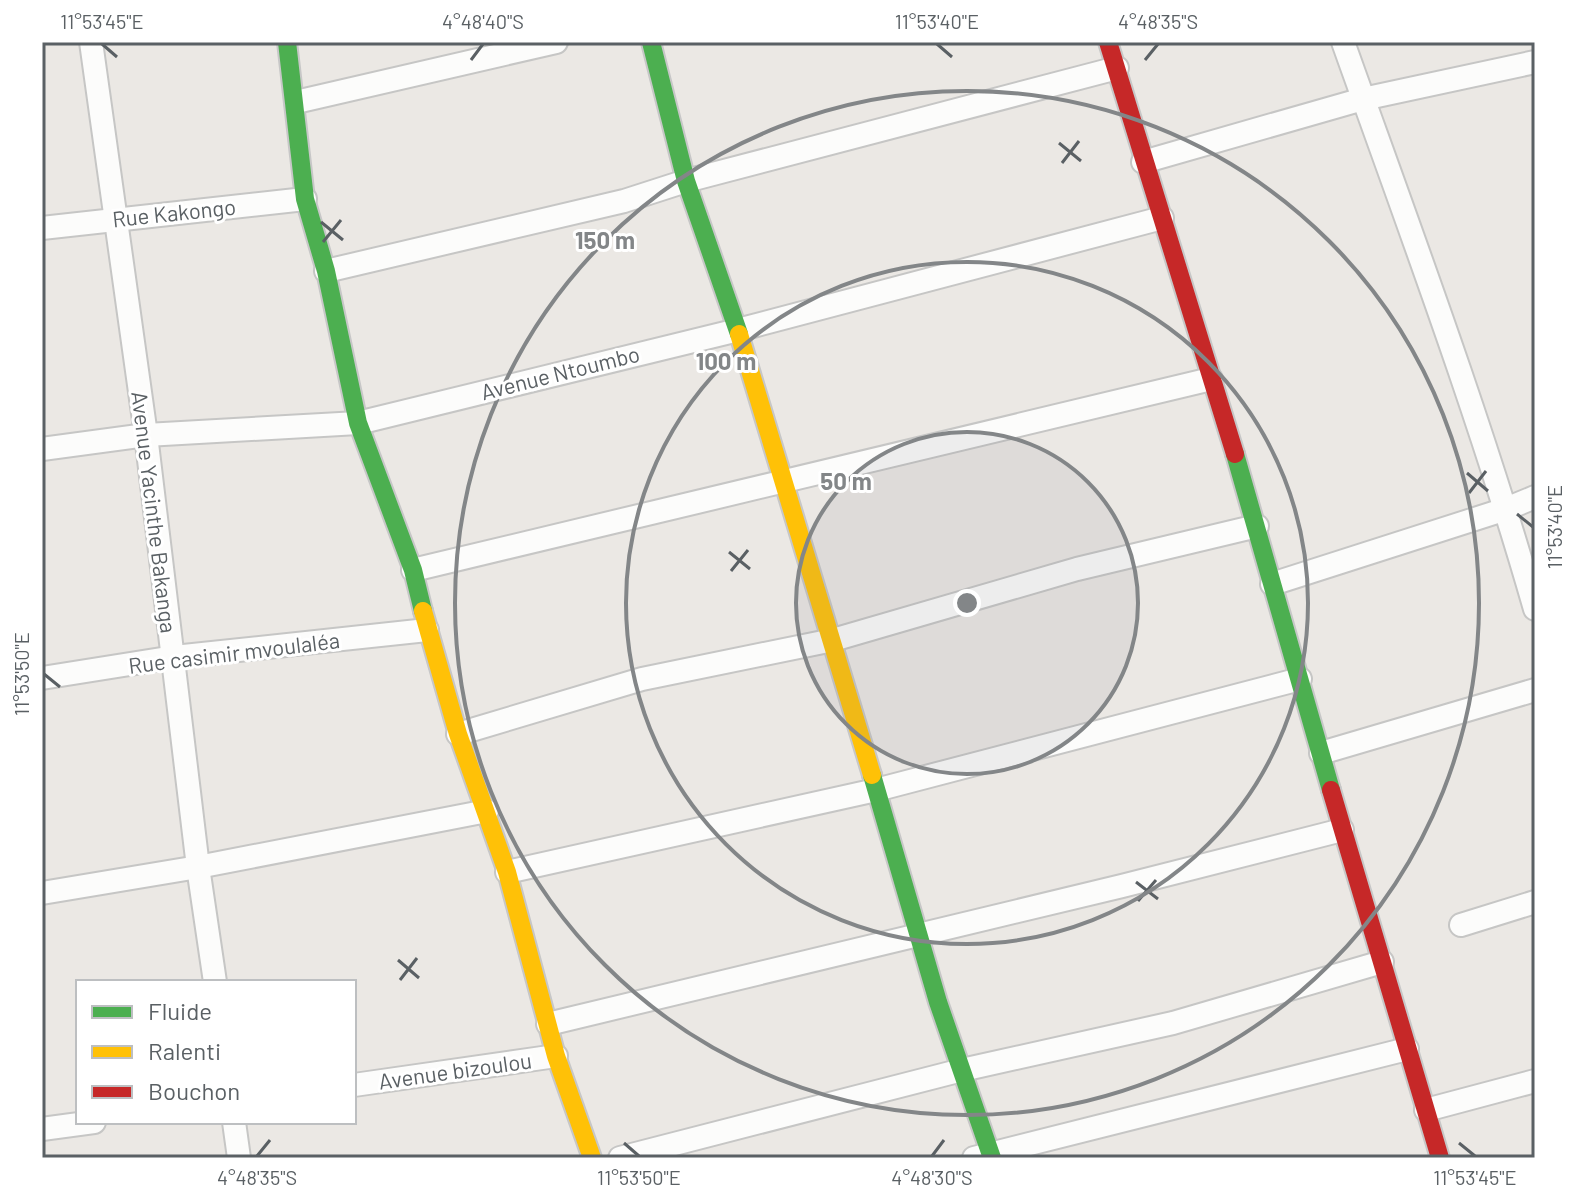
<svg xmlns="http://www.w3.org/2000/svg" width="1577" height="1200" viewBox="0 0 1577 1200" font-family="Barlow,sans-serif">
	<style>
		.lines { fill: none; stroke-linecap: round; stroke-linejoin: round }
		.street-casing { stroke: #c6c6c5; stroke-width: 26 }
		.fast-casing { stroke: #c7c7c7; stroke-width: 22 }
		.slow-casing { stroke: #c7c7c7; stroke-width: 22 }
		.jam-casing { stroke: #c7c7c7; stroke-width: 22 }
		.street { stroke: #fcfcfb; stroke-width: 22 }
		.fast { stroke: #4caf50; stroke-width: 18 }
		.slow { stroke: #ffc107; stroke-width: 18 }
		.jam { stroke: #c62828; stroke-width: 18 }
		.ticks { fill: none; stroke: #5a6064; stroke-width: 3 }
		.ring { fill: none; stroke: #838688; stroke-width: 4 }
		.labels { text-anchor: middle; dominant-baseline: central; stroke-width: 6; stroke-linejoin: round; paint-order: stroke }
		.street-label { font-size: 22px; fill: #5a6064; stroke: #fff }
		.centre { fill: #838688; stroke: #fff; stroke-width: 4 }
		.ring-label { font-size: 24px; text-anchor: middle; font-weight: bold; fill: #838688; stroke: #fff; stroke-width: 6; stroke-linejoin: round; paint-order: stroke }
		.neatline { fill: none; stroke: #5a6064; stroke-width: 3 }
		.ticks-label { font-size: 20px; text-anchor: middle; fill: #5a6064 }
	</style>
	<rect width="100%" height="100%" fill="#ebe8e4"/>
	<g class="lines">
		<defs>
			<g id="street">
				<path d="M91 42 146 435 198 867 215 982"/>
				<path d="M1343 42C1410 230 1480 417 1535 609"/>
				<path d="M296 102 556 42"/>
				<path d="M1143 162 1363 99 1535 62"/>
				<path d="M42 228 305 199"/>
				<path d="M326 271 624 201 686 181 1117 68"/>
				<path d="M42 449 146 435 358 423 738 330 1162 218"/>
				<path d="M413 570 1211 379"/>
				<path d="M1272 584 1506 509 1535 497"/>
				<path d="M42 678 174 657 427 630"/>
				<path d="M458 734 642 679 833 640 1077 569 1257 526"/>
				<path d="M1321 753 1535 690"/>
				<path d="M507 872 876 790 1300 679"/>
				<path d="M42 893 198 867 487 811"/>
				<path d="M1461 925 1535 902"/>
				<path d="M548 1024 1122 886 1342 830"/>
				<path d="M354 1085 556 1056"/>
				<path d="M1426 1110 1535 1081"/>
				<path d="M234 1122 239 1158"/>
				<path d="M42 1129 94 1122"/>
				<path d="M620 1158 962 1070 1173 1023 1382 962"/>
				<path d="M974 1158 1407 1049"/>
			</g>
			<g id="fast">
				<path d="M287 42 305 199 326 271 358 423 413 570 423 611"/>
				<path d="M651 42 686 181 739 334"/>
				<path d="M1235 454 1331 790"/>
				<path d="M872 775 938 1002 992 1158"/>
			</g>
			<g id="slow">
				<path d="M739 334 872 775"/>
				<path d="M423 611 458 734 507 872 556 1056 592 1158"/>
			</g>
			<g id="jam">
				<path d="M1108 42 1235 454"/>
				<path d="M1331 790 1440 1158"/>
			</g>
		</defs>
		<use href="#street" class="street-casing"/>
		<use href="#fast" class="fast-casing"/>
		<use href="#slow" class="slow-casing"/>
		<use href="#jam" class="jam-casing"/>
		<use href="#street" class="street"/>
		<use href="#fast" class="fast"/>
		<use href="#slow" class="slow"/>
		<use href="#jam" class="jam"/>
	</g>
	<path class="ticks" d="M102 44 117 57M937 44 952 57M471 60 483 44M1145 60 1158 44M1059 143 1081 161M1062 163 1079 141M321 222 343 240M323 242 341 220M1467 473 1488 491M1469 493 1486 471M1517 514 1533 527M729 552 750 569M731 571 748 550M44 674 60 687M1136 882 1158 899M1138 901 1156 880M398 960 419 978M400 980 417 958M624 1143 639 1156M1459 1143 1475 1156M257 1156 270 1140M932 1156 944 1140"/>
	<circle cx="967" cy="603" r="171" fill="#838688" fill-opacity=".12"/>
	<g class="ring">
		<circle cx="967" cy="603" r="171"/>
		<circle cx="967" cy="603" r="341"/>
		<circle cx="967" cy="603" r="512"/>
	</g>
	<g class="labels">
		<g class="street-label">
			<text transform="translate(174 212) rotate(-6)">Rue Kakongo</text>
			<text transform="translate(560 372) rotate(-14)">Avenue Ntoumbo</text>
			<text transform="translate(155 512) rotate(83)">Avenue Yacinthe Bakanga</text>
			<text transform="translate(234 652) rotate(-7)">Rue casimir mvoulaléa</text>
			<text transform="translate(455 1070) rotate(-8)">Avenue bizoulou</text>
		</g>
	</g>
	<circle cx="967" cy="603" r="12" class="centre"/>
	<g class="ring-label">
		<text x="605" y="249">150 m</text>
		<text x="726" y="370">100 m</text>
		<text x="846" y="490">50 m</text>
	</g>
	<rect width="1577" height="1200" fill="none" stroke="#ffffff" stroke-width="88"/>
	<rect x="76" y="980" width="280" height="144" fill="#ffffff" stroke="#bdbfc1" stroke-width="2"/>
	<rect x="92" y="1006" width="40" height="12" fill="#4caf50" stroke="#bdbfc1" stroke-width="2"/>
	<text x="148" y="1020" font-size="24" fill="#5a6064">Fluide</text>
	<rect x="92" y="1046" width="40" height="12" fill="#ffc107" stroke="#bdbfc1" stroke-width="2"/>
	<text x="148" y="1060" font-size="24" fill="#5a6064">Ralenti</text>
	<rect x="92" y="1086" width="40" height="12" fill="#c62828" stroke="#bdbfc1" stroke-width="2"/>
	<text x="148" y="1100" font-size="24" fill="#5a6064">Bouchon</text>
	<rect x="44" y="44" width="1489" height="1112" class="neatline"/>
	<g class="ticks-label">
		<text x="102" y="29">11°53'45"E</text>
		<text x="483" y="29">4°48'40"S</text>
		<text x="937" y="29">11°53'40"E</text>
		<text x="1158" y="29">4°48'35"S</text>
		<text transform="translate(1555 527) rotate(-90)" y="7">11°53'40"E</text>
		<text transform="translate(22 674) rotate(-90)" y="7">11°53'50"E</text>
		<text x="257" y="1185">4°48'35"S</text>
		<text x="639" y="1185">11°53'50"E</text>
		<text x="932" y="1185">4°48'30"S</text>
		<text x="1475" y="1185">11°53'45"E</text>
	</g>
</svg>
